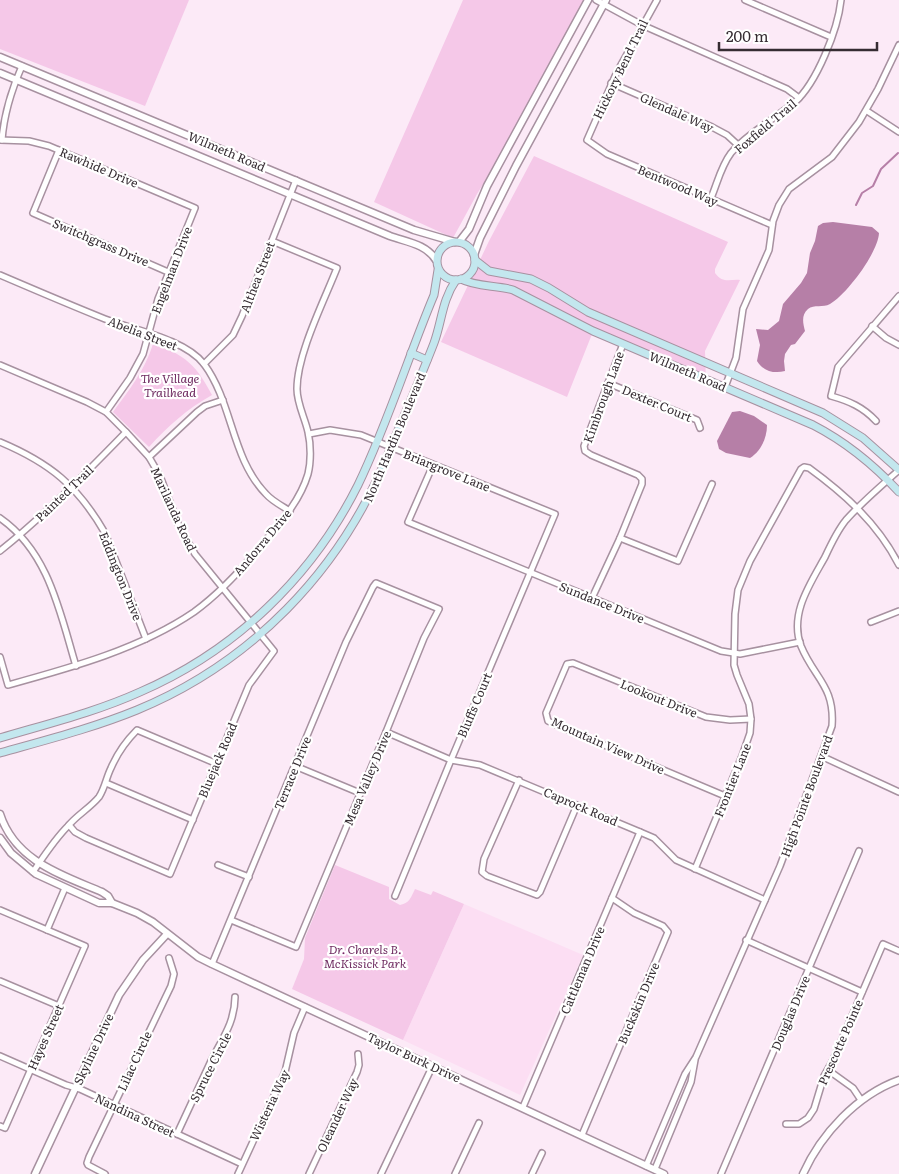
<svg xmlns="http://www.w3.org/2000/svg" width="899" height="1174" viewBox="0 0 899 1174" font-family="Literata,serif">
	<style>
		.built { fill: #fcdef3 }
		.green { fill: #f5c8e8 }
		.water { fill: #b67fa7 }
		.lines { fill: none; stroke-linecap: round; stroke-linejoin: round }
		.stream { stroke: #b67fa7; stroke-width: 2 }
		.minor-casing { stroke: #a791a0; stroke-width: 8 }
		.tertiary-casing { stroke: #a791a0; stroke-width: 9 }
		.secondary-casing { stroke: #a791a0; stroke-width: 9 }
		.minor { stroke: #fff; stroke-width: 5 }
		.tertiary { stroke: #fff; stroke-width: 6 }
		.secondary { stroke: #c3e7ee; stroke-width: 7 }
		.labels { text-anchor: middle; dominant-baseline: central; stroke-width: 4.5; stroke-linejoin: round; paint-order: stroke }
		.street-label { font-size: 12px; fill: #352c32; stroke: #fff }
		.park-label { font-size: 12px; font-style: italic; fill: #6f2c61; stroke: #fff }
	</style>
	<rect width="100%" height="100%" fill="#fceaf7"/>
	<path class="built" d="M464 904 583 955 520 1095 403 1040Z"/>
	<g class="green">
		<path d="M0 0H189L145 106 0 49Z"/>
		<path d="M463 0H589L513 137 477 194 453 238 374 202Z"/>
		<path d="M534 156 728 242 715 269V273C723 284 730 279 740 280L705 351 706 382 592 334 567 397 441 342 489 241Z"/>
		<path d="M153 344C185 354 197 366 212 395 187 409 168 426 149 447L113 412C129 390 145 370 153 344Z"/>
		<path d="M335 865 389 887V899L400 905C410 903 411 897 415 889L431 895 433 891 464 904 403 1040 292 989 304 959 305 938Z"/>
	</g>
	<g class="water">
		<path d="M833 222 872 227 879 233C878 253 846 295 830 304 823 308 814 304 808 309 801 315 803 323 805 331L795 344 791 345 785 354 784 361 785 371C774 374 763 371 757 361L760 345 756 329 768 330 779 321 783 304 801 283 807 273 810 253 815 241 818 226 823 223Z"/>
		<path d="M740 411 754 416 767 425C767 438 761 451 750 458L726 453 719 449 717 441 732 412Z"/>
	</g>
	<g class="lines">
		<path class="stream" d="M856 205 862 193 873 186 881 169 898 153"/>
		<defs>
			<g id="minor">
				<path d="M596 0 642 25 787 89 799 98"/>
				<path d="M657 0 616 74 587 140 607 154 772 225"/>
				<path d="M745 0 831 37"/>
				<path d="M611 83 712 127 727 135 739 146"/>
				<path d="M867 111 899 132"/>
				<path d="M0 140 29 141 49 146 195 208 158 299 143 354 130 378 106 412"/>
				<path d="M2 140C4 113 11 91 22 66"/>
				<path d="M59 150 33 213 168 272"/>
				<path d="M711 198C717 184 721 166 731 153 746 135 775 118 794 103 817 83 838 29 841 0"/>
				<path d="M0 275C35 290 70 305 105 319 134 330 185 339 204 364 233 403 231 458 266 494 272 501 282 506 290 511"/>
				<path d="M872 326 886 338 899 345"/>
				<path d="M204 364 233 335 242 316 296 180"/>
				<path d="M0 365 87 402 106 412 126 432 149 457 160 476 179 526 195 554 274 651 249 685 170 874 86 838 75 832 69 825"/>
				<path d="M608 383 697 420 700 428"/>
				<path d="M725 387 736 358 743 309 769 250 773 221 779 205 789 189 832 157 859 122 878 89 899 45"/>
				<path d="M876 421C863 407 849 401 831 396L838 367 899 296"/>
				<path d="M309 434 330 430 361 435 555 514 451 760 395 896"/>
				<path d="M0 442C50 463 78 486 105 533L146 639"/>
				<path d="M149 457 197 412 205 406 223 400"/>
				<path d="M433 465 408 522 721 651 740 654 800 642"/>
				<path d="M0 518C49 552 60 613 76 666"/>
				<path d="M620 538 678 561 712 484"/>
				<path d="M0 551C45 515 86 473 126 432"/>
				<path d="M592 598 620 538 642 484V479L638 475 591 455 585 451 584 446 623 344"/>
				<path d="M871 622 899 611"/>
				<path d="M0 657 8 685C70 668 140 649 194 612 220 593 243 568 263 543 281 522 300 501 308 474 311 462 311 445 308 432 305 418 297 404 297 389 297 354 324 301 337 268L272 241"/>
				<path d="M386 732 451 760 480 765 640 832 654 838 676 860 765 900"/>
				<path d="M821 756 899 792"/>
				<path d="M295 766 360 793"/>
				<path d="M519 780 484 859 482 872 487 876 537 895 540 892 577 805"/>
				<path d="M106 783 193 820"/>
				<path d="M725 796 552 723 548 721 546 713 567 664 573 663 706 717 730 720 751 719"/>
				<path d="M218 865 249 877"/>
				<path d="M695 869 742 756 750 733 751 719 749 704 737 675 734 665 735 614 738 590 750 561 801 469 804 467 809 468C846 495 878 524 899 565"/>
				<path d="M33 872C44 856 54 840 68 826 77 815 90 808 99 797 105 788 106 778 111 768 117 754 126 741 137 730L215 763"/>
				<path d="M0 910 85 946 5 1128 0 1126"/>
				<path d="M47 930 65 888"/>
				<path d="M746 940 862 992"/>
				<path d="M212 964 346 642 373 587 376 583 439 609 424 638 386 732 296 947 231 920"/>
				<path d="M0 981 59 1006"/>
				<path d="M0 1056 66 1085 80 1089 242 1164"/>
				<path d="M828 1070 853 1088 861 1100"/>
				<path d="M523 1107 640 832"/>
				<path d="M786 1124H799L808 1118 814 1109 824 1076 833 1060 883 944 899 951"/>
				<path d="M177 1134C188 1110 200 1085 211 1061 222 1039 235 1022 235 997"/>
				<path d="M582 1135 668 932 663 926 634 913 612 898"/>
				<path d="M646 1166 685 1074 696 1057 780 866 832 726C835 686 814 678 801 646 789 614 810 584 825 557 831 544 837 531 846 520 862 502 881 486 899 470"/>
				<path d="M655 1169 691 1082 695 1060"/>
				<path d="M105 1174 88 1165 87 1163 89 1157 171 986 174 974 169 958"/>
				<path d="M238 1174 285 1072 294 1033 305 1007"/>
				<path d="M309 1174 357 1072 359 1065 358 1054"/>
				<path d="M381 1174 433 1065"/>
				<path d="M455 1174 479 1123"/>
				<path d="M532 1174 542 1153"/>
				<path d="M721 1174 859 851"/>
			</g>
			<g id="tertiary">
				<path d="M0 57 414 230 455 242"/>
				<path d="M0 73 390 236C407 242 426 244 436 260"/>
				<path d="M459 242 469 229 487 186 588 0"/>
				<path d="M474 255 480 238 516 166 606 0"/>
				<path d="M0 814C15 861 62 875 102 892L108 896 112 903"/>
				<path d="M0 838 11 853 36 874 99 903H112L137 913 153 922 198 957 212 964 664 1174"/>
				<path d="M35 1174 119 995 143 960 167 934"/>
				<path d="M803 1174C821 1134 857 1095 899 1080"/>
			</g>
			<g id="secondary">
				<circle cx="456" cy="261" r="19"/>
				<path d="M475 260 489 271 531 279 549 288 588 312 823 413 863 438 899 470"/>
				<path d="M461 279C476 287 497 285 513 290L593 331 813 425C846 442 874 465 899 492"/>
				<path d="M411 353 427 360"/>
				<path d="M0 738C47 724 96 712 140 692 235 651 312 577 358 485 388 423 408 357 434 295L438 270"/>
				<path d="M0 753C46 740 93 728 137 710 251 663 339 572 386 459 402 420 419 382 434 343 442 321 442 300 456 280"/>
			</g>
		</defs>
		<use href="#minor" class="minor-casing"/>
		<use href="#tertiary" class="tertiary-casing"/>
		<use href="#secondary" class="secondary-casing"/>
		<use href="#minor" class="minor"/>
		<use href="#tertiary" class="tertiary"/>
		<use href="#secondary" class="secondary"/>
	</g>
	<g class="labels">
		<g class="street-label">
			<text transform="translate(620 69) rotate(-64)">Hickory Bend Trail</text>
			<text transform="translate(677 112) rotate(24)">Glendale Way</text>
			<text transform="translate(765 126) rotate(-40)">Foxfield Trail</text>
			<text transform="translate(227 151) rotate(23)">Wilmeth Road</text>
			<text transform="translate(99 167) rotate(23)">Rawhide Drive</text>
			<text transform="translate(678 185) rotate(23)">Bentwood Way</text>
			<text transform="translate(101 242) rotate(23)">Switchgrass Drive</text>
			<text transform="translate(171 270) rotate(-69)">Engelman Drive</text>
			<text transform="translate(257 277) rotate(-69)">Althea Street</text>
			<text transform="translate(143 333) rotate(21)">Abelia Street</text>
			<text transform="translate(688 371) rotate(23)">Wilmeth Road</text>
			<text transform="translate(603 397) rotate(-70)">Kimbrough Lane</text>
			<text transform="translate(657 403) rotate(23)">Dexter Court</text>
			<text transform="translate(394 437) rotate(-67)">North Hardin Boulevard</text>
			<text transform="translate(447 470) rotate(22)">Briargrove Lane</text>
			<text transform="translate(64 493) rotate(-44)">Painted Trail</text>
			<text transform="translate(174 509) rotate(65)">Marilanda Road</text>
			<text transform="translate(262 542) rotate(-50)">Andorra Drive</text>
			<text transform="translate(121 576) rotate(68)">Eddington Drive</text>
			<text transform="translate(602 602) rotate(22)">Sundance Drive</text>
			<text transform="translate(659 698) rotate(22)">Lookout Drive</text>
			<text transform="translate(474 705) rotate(-67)">Bluffs Court</text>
			<text transform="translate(608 745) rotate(24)">Mountain View Drive</text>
			<text transform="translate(217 760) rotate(-67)">Bluejack Road</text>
			<text transform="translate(292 773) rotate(-68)">Terrace Drive</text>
			<text transform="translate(367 778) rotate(-67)">Mesa Valley Drive</text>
			<text transform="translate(732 780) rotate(-68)">Frontier Lane</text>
			<text transform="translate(806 796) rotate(-70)">High Pointe Boulevard</text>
			<text transform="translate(581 806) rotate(23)">Caprock Road</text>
			<text transform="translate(582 970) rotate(-67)">Cattleman Drive</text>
			<text transform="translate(638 1003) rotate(-67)">Buckskin Drive</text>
			<text transform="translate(790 1013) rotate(-67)">Douglas Drive</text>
			<text transform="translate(45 1037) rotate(-66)">Hayes Street</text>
			<text transform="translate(840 1042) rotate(-66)">Prescotte Pointe</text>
			<text transform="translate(93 1049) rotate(-65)">Skyline Drive</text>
			<text transform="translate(414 1057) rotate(25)">Taylor Burk Drive</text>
			<text transform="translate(134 1061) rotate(-65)">Lilac Circle</text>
			<text transform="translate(210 1067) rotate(-63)">Spruce Circle</text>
			<text transform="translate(269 1105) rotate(-65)">Wisteria Way</text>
			<text transform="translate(135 1115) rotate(25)">Nandina Street</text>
			<text transform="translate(337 1115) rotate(-65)">Oleander Way</text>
		</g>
		<g class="park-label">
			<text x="170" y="378">The Village<tspan x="170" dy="14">Trailhead</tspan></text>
			<text x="365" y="949">Dr. Charels B.<tspan x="365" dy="14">McKissick Park</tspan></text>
		</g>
	</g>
	<path d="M719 42v8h158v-8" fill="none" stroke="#352c32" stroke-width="2.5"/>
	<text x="726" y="42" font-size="15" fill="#352c32" stroke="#ffffff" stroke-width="4" paint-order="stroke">200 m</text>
</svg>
